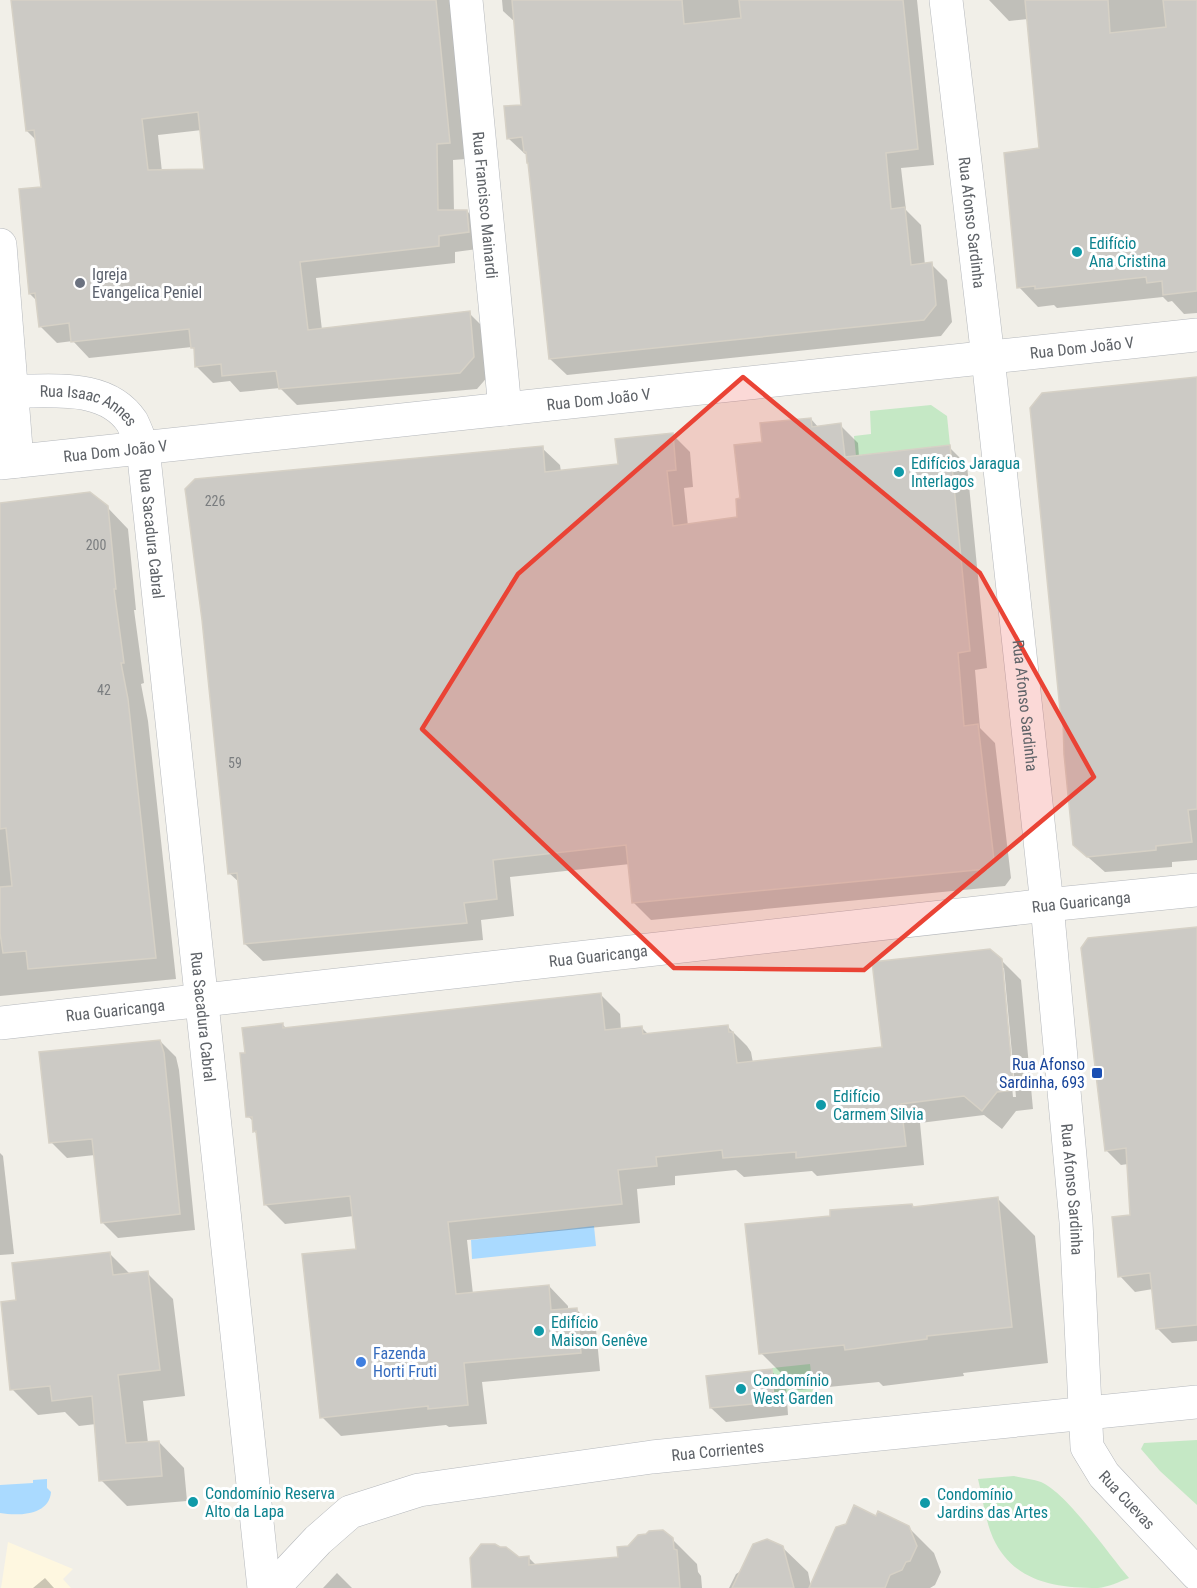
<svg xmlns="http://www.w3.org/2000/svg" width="1197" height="1588" viewBox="0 0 1197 1588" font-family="'Roboto Condensed',sans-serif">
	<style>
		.commercial { fill: #fef7e0 }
		.green { fill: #c5e8c5 }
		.water { fill: #aadaff }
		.shadow { fill: #0003; fill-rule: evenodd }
		.building { fill: #cccac5; stroke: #d6d1c6; stroke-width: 1.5; fill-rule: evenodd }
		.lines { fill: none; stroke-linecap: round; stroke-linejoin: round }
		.street-casing { stroke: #b5b8bc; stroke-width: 34 }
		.street { stroke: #fff; stroke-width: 33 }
		.marked { fill: #ea4335; fill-opacity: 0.2; stroke: #ea4335; stroke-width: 4.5; stroke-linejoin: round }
		.culture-dot { fill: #0f9aa8; stroke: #fff; stroke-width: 2 }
		.worship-dot { fill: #6b7280; stroke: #fff; stroke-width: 2 }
		.transit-dot { fill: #1a4fb4; stroke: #fff; stroke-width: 2 }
		.shop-dot { fill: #3f7fe0; stroke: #fff; stroke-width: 2 }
		.labels { text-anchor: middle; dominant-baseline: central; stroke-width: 6; stroke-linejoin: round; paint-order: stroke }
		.number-label { font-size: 14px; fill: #7a7d7f }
		.street-label { font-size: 16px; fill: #5f6368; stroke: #fff }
		.culture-label { font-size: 16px; fill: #0d838f; stroke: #fff; text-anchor: start }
		.worship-label { font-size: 16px; fill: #5b616d; stroke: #fff; text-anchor: start }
		.transit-label { font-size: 16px; fill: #164399; stroke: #fff; text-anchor: end }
		.shop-label { font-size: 16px; fill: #366cbe; stroke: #fff; text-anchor: start }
	</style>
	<rect width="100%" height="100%" fill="#f1efe8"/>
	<path class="commercial" d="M8 1542 73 1569 63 1579 71 1588H1Z"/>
	<g class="green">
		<path d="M931 405 947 416 950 445 856 456 854 436 871 434 870 411Z"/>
		<path d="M810 1364 814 1398 774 1402 772 1368Z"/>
		<path d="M1197 1440V1505L1160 1471 1141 1449 1144 1443Z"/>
		<path d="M1014 1476C1023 1478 1033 1479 1041 1482 1067 1493 1109 1555 1129 1578 1119 1582 1108 1587 1098 1588 1053 1588 1013 1581 993 1538 985 1520 983 1499 978 1479Z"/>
	</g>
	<g class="water">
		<path d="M594 1226 596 1246 472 1259 471 1240Z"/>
		<path d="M47 1479V1488L51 1492C49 1516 18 1516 0 1513V1485L33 1483V1480Z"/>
	</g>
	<g class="shadow">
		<path d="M12 0H450L466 159 453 160 454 211H467L483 228 485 248 455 252V263L316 278 322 330 469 313 486 330 490 374 477 389 297 405 280 388 240 392 230 381 213 383 196 366 195 350 192 347 89 358 73 341 57 343 40 326 37 301 30 294 42 188 37 141 27 131ZM202 130 206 171 162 172 158 135Z"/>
		<path d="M502 0H917L934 165 901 168 906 210 921 225 925 265 931 264 947 280 952 322 941 336 567 375 550 359 528 154H525L508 138 523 106 516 23 503 11Z"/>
		<path d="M989 0H1197V313L1184 314 1172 301 1168 302 1163 297 1057 308 1054 305 1038 307 1019 287 1041 149 1028 19 1009 21Z"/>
		<path d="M1197 378V860L1172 862V867L1105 872 1074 845 1064 722 1062 719Z"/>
		<path d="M811 419 819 428 840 425 858 443 859 457 949 447 967 465 987 668 975 670 980 728 995 743 1011 878 1005 886 651 920 634 903 630 864 510 877 514 916 481 920 483 940 263 961 245 944 240 883 229 873 542 448 560 465 561 472 620 466 672 434 690 452 693 487 684 488 688 526 739 519 741 499 763 443Z"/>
		<path d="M0 505 107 507 128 529 136 610H134L144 683 141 684 148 721 176 979 0 996Z"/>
		<path d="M1197 928V1341L1172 1343 1157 1328 1153 1289 1135 1292 1120 1276 1132 1216 1128 1164 1121 1165 1106 1150Z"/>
		<path d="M1001 960 1021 980 1033 1109 1016 1111 1002 1129 984 1115 920 1123 924 1165 817 1176 812 1171 744 1177 736 1170 675 1176V1185L637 1189 640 1223 467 1240 473 1294 549 1286 568 1306V1310H577L596 1329 600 1371 482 1382 487 1424 449 1427 446 1425 341 1436 322 1417 357 1250 354 1216 285 1224 266 1205 258 1135 254 1131V1122L248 1116 246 1055 283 1025 287 1029 600 994 620 1014 621 1030 642 1028 649 1035 728 1027 747 1046 751 1052 753 1063 884 1049ZM1001 968H1004L1016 1097H1013Z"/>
		<path d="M160 1041 176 1057 179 1070 195 1230 118 1238 102 1222 95 1155 67 1158 51 1142Z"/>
		<path d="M0 1153 3 1156 14 1254 0 1255Z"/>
		<path d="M998 1199 1035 1236 1048 1363 963 1373 964 1376 883 1386 879 1382 798 1390 761 1353 912 1206 915 1208Z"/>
		<path d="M110 1254 131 1275 147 1273 173 1299 185 1396 143 1401 148 1443 159 1442 184 1468 187 1501 127 1506 101 1480 96 1424 79 1426 65 1412 38 1415 12 1389 17 1301Z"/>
		<path d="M771 1371 786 1385 788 1415 726 1422 711 1408Z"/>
		<path d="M877 1518 909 1528 934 1553 941 1572 935 1585 930 1588H729L736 1574 782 1547 808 1572 811 1587Z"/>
		<path d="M672 1539 697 1564 698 1572 701 1576 702 1588H474L519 1558 528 1557 536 1565 620 1558Z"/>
		<path d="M337 1573 352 1588H323Z"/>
		<path d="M45 1578 54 1588H33Z"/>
	</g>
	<g class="building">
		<path d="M11 0H436L450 143 437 144 438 210H467L469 232 439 236V246L300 262 308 330 470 311 474 357 460 373 279 389 276 371 222 376 221 364 195 367 194 348H191L189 329 71 342 69 323 39 327 35 293 29 294 19 189 41 187 34 130 26 131ZM198 112 204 169 148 170 142 119Z"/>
		<path d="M512 0H682L684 24 741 18 739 0H903L918 149 886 153 891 209 905 207 911 265 932 262 936 305 924 320 549 359 528 163H527L526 152H524L522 137 507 139 504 106 521 105Z"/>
		<path d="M1025 0H1108L1110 33 1166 27 1163 0H1197V291L1163 295 1162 281 1147 283 1146 277 1035 289V286L1017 288 1004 153 1039 148Z"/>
		<path d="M1197 377V809L1188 810 1192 842 1156 846V850L1087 857 1073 845 1064 754 1063 720H1061L1030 408 1042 393Z"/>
		<path d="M811 418 812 427 841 423 845 457 950 445 970 651 958 653 964 726 978 724 994 860 987 869 632 903 626 845 493 860 497 899 464 903 467 923 244 944 237 873 228 874 202 620 186 496 185 489 195 479 543 446 545 472 618 464 615 439 673 433 676 470 667 471 673 526 737 517 736 499 740 498 734 445 762 442 760 423Z"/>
		<path d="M90 492 108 506 116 589H114L124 663H121L128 699 156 958 28 969 26 951 3 953 0 933V887L12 886 6 828 0 829V503Z"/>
		<path d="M1197 927V1325L1156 1329 1150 1273 1118 1277 1112 1217 1130 1215 1126 1148 1105 1151 1081 948 1088 938Z"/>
		<path d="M990 949 1002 959 1014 1090 997 1092 982 1111 964 1096 901 1104 906 1146 796 1158V1152L723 1158 722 1150 656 1157 657 1166 618 1170 622 1204 448 1222 456 1294 549 1285 551 1310 577 1308 581 1353 464 1363 468 1405 428 1409V1406L320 1418 302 1254 356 1249 350 1196 264 1205 256 1131 253 1132 252 1117H246L240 1053H245L242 1028 283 1023V1028L601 993 605 1030 642 1026 643 1034 728 1025 729 1032H733L737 1063 882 1047 872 962Z"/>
		<path d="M160 1040 164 1053 180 1214 101 1223 92 1139 49 1143 39 1052Z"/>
		<path d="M998 1197 1012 1327 927 1336V1339L845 1350 844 1345 759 1354 745 1224 830 1216V1210L912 1204 913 1207Z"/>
		<path d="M110 1252 113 1275 148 1271 160 1370 118 1375 126 1443 159 1441 162 1476 99 1481 92 1396 52 1401 50 1386 10 1390 1 1302 16 1300 12 1263Z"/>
		<path d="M772 1369 774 1402 710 1408 706 1376Z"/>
		<path d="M854 1505 876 1516 878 1511 909 1526 917 1546 910 1561 906 1562 902 1570 890 1575 885 1588H809L836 1527 846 1524Z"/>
		<path d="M663 1530 673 1538 674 1549 677 1550 680 1588H472L470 1558 481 1544H495L500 1547H506L519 1557 529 1556V1565L618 1557 617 1547 628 1546 638 1535 646 1534 649 1531Z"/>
		<path d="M767 1539 783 1546 794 1588H732L753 1544Z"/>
	</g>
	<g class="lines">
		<defs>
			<g id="street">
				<path id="s1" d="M466 0 505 409"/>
				<path id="s2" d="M946 0 988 358 1047 905 1076 1222 1087 1447 1104 1475 1197 1574"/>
				<path d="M0 245 17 461"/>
				<path id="s3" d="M12 391C52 392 106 383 132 422 136 430 139 439 143 448L264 1588"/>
				<path id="s4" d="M0 463 1197 335"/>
				<path id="s5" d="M0 1023 1047 905 1197 890"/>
				<path id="s6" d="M273 1588 318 1540 350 1512 419 1490 652 1457 1197 1402"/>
			</g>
		</defs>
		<use href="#street" class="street-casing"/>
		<use href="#street" class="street"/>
	</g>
	<path class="marked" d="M743 377 980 573 1094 777 864 970 674 968 422 729 518 574Z"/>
	<g class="culture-dot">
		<circle cx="1077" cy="252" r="6"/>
		<circle cx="899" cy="472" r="6"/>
		<circle cx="821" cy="1105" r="6"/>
		<circle cx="539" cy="1331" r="6"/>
		<circle cx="741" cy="1389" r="6"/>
		<circle cx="193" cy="1502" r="6"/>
		<circle cx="925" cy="1503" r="6"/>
	</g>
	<circle class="worship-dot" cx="80" cy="283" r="6"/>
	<rect class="transit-dot" x="1091" y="1067" width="12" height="12" rx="3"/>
	<circle class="shop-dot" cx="361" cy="1362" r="6"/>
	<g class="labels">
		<g class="number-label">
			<text x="215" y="501">226</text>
			<text x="96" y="545">200</text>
			<text x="104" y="690">42</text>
			<text x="235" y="763">59</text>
		</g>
		<g class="street-label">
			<text stroke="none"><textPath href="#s1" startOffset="206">Rua Francisco Mainardi</textPath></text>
			<text stroke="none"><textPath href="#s2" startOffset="224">Rua Afonso Sardinha</textPath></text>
			<text stroke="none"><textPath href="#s4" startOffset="1088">Rua Dom João V</textPath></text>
			<text stroke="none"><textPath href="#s4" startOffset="602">Rua Dom João V</textPath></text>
			<text stroke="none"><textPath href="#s3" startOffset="80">Rua Isaac Annes</textPath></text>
			<text stroke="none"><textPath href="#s4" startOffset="116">Rua Dom João V</textPath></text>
			<text stroke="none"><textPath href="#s3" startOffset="244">Rua Sacadura Cabral</textPath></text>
			<text stroke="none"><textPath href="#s2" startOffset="710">Rua Afonso Sardinha</textPath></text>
			<text stroke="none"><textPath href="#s5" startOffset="1088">Rua Guaricanga</textPath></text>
			<text stroke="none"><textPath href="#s5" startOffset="602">Rua Guaricanga</textPath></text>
			<text stroke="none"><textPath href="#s5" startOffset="116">Rua Guaricanga</textPath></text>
			<text stroke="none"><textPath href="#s3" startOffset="730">Rua Sacadura Cabral</textPath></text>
			<text stroke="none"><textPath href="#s2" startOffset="1196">Rua Afonso Sardinha</textPath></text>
			<text stroke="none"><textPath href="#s6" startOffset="482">Rua Corrientes</textPath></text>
			<text stroke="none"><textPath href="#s2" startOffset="1521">Rua Cuevas</textPath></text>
		</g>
		<g class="culture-label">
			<text x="1089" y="243">Edifício<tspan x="1089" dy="18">Ana Cristina</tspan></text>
			<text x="911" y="463">Edifícios Jaragua<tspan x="911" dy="18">Interlagos</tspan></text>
			<text x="833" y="1096">Edifício<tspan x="833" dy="18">Carmem Silvia</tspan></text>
			<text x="551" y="1322">Edifício<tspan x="551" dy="18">Maison Genêve</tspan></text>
			<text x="753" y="1380">Condomínio<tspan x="753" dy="18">West Garden</tspan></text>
			<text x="205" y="1493">Condomínio Reserva<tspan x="205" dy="18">Alto da Lapa</tspan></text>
			<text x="937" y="1494">Condomínio<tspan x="937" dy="18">Jardins das Artes</tspan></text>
		</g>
		<g class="worship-label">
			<text x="92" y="274">Igreja<tspan x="92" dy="18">Evangelica Peniel</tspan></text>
		</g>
		<g class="transit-label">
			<text x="1085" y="1064">Rua Afonso<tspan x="1085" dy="18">Sardinha, 693</tspan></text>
		</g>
		<g class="shop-label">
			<text x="373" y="1353">Fazenda<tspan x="373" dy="18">Horti Fruti</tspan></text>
		</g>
	</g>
</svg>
